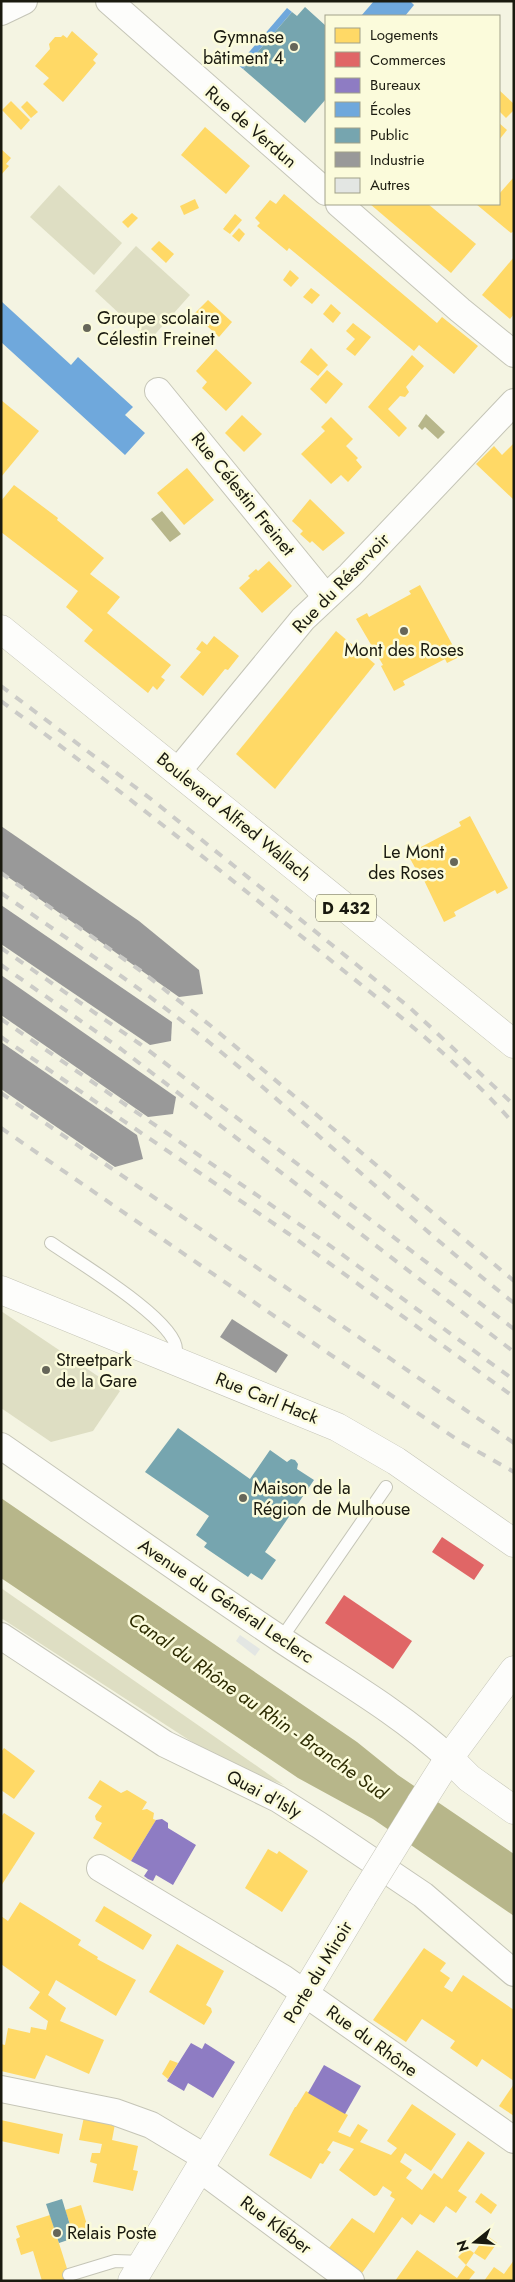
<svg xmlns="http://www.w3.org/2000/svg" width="515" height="2282" viewBox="0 0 515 2282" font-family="Jost,sans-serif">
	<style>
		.green { fill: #dedec3 }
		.water { fill: #b7b68a }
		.homes { fill: #ffd966 }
		.shops { fill: #e06666 }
		.offices { fill: #8e7cc3 }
		.schools { fill: #6fa8dc }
		.public { fill: #76a5af }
		.industry { fill: #999 }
		.building { fill: #e3e6e3 }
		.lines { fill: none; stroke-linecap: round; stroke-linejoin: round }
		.service-casing { stroke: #c5c5b7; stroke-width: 14 }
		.minor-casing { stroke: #c5c5b7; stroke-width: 28 }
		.tertiary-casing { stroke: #c5c5b7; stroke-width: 29 }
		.secondary-casing { stroke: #c5c5b7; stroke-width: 29 }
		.primary-casing { stroke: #c5c5b7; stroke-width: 29 }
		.service { stroke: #fdfdfb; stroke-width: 12 }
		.minor { stroke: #fdfdfb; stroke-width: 26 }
		.tertiary { stroke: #fdfdfb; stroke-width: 28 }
		.secondary { stroke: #fdfdfb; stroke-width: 28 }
		.primary { stroke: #fdfdfb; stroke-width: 28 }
		.rail { stroke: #cbcbc7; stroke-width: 4; stroke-dasharray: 9 9; stroke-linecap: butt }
		.secondary-bridge-casing { stroke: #c5c5b7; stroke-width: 29; stroke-linecap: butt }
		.secondary-bridge { stroke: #fdfdfb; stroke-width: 28 }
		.poi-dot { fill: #666659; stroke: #fbfbdb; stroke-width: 2 }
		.labels { text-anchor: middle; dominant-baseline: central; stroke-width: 5; stroke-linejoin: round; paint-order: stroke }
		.shield { fill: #fbfbdb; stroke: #5e5e4c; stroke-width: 1 }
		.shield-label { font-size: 16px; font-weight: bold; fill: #1a1a0f }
		.poi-label { font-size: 18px; fill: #1a1a0f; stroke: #fbfbdb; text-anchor: start }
		.street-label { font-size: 18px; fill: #1a1a0f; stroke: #fbfbdb }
		.water-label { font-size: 19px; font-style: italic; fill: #2d2b00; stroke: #fbfbdb }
	</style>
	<rect width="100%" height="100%" fill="#f4f4e2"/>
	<g class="green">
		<path d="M59 185 122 243 94 275 30 217Z"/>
		<path d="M136 246 190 295 149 341 95 291Z"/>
		<path d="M1 1311 120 1391 93 1431 51 1442 1 1408Z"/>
		<path d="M1 1588 284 1785 226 1764 1 1618Z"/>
	</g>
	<g class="water">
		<path d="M426 414 445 432 438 439 425 427 422 430 418 426Z"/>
		<path d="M162 511 181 534 170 542 151 519Z"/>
		<path d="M1 1498 357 1742 398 1775 514 1854V1916L373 1819 298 1778 1 1578Z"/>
	</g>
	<g class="homes">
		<path d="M72 31 98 54 93 60 96 63 63 102 43 84 49 78 35 66 50 49 49 44 55 37H61L63 35 67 38Z"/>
		<path d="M499 90 514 104V110L506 118 499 111Z"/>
		<path d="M11 101 30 120 21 130 2 110Z"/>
		<path d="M27 101 38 112 31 118 21 107Z"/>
		<path d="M499 123 507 130 499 140Z"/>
		<path d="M205 127 250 166 226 194 181 155Z"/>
		<path d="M1 149 11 158 6 164 9 166 1 175Z"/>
		<path d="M514 177V231L511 233 476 204H499V194Z"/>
		<path d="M284 194 437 323 442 317 478 346 454 374 419 345 414 351 289 248 287 251 257 226 260 223 255 218 270 200 276 204Z"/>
		<path d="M195 199 199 208 184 215 180 206Z"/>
		<path d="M370 204H428L476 244 451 273Z"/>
		<path d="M132 213 138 218 128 228 122 222Z"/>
		<path d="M235 214 242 220 230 234 223 229Z"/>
		<path d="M239 228 245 234 239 242 232 236Z"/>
		<path d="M159 241 174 254 166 263 151 249Z"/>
		<path d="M514 257V314L510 319 482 295Z"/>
		<path d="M290 270 299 278 291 287 283 280Z"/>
		<path d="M311 288 320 295 312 304 303 297Z"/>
		<path d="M208 300 232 322 219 337 194 314Z"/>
		<path d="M331 304 341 313 333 323 323 314Z"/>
		<path d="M353 323 371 337 355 356 346 349 355 339 346 331Z"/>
		<path d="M311 348 328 365 318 376 300 362Z"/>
		<path d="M216 349 252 383 226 411 202 388 207 382 196 371Z"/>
		<path d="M412 355 424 366 406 387 409 392 405 397 400 396 388 409 407 428 399 437 368 407Z"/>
		<path d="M327 370 343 384 326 404 310 389Z"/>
		<path d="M1 400 39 431 1 477Z"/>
		<path d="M242 415 262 434 244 452 225 433Z"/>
		<path d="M331 417 353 439 346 446 358 458 356 460 362 467 348 482 341 475 331 484 301 454 325 431 321 427Z"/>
		<path d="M514 443V500L476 464 494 446 502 455Z"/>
		<path d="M187 468 214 500 184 525 157 493Z"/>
		<path d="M14 485 58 518 57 520 104 558 90 574 120 597 107 613 171 665 161 677 165 680 157 690 153 686 148 693 84 641 93 630 66 607 78 591 1 532V501Z"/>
		<path d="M310 499 345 533 323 551 312 541 310 543 300 534 303 531 292 521Z"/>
		<path d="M269 561 292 586 262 613 239 588 250 578 248 576 256 569 258 571Z"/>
		<path d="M420 585 459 657 447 663 445 659 403 681 405 685 394 691 381 666 383 665 356 619 367 613 369 617 411 594 409 591Z"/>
		<path d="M336 631 375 664 275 789 236 754Z"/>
		<path d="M214 636 239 656 228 670 225 669 203 696 180 677 201 652 196 649 202 641 207 645Z"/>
		<path d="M470 816 508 888 497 894 495 890 454 912 456 916 444 922 421 874 419 875 406 851 417 845 419 848 461 826 459 822Z"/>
		<path d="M4 1748 35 1771 14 1799 1 1790V1752Z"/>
		<path d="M100 1780 121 1793 127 1790 147 1802 142 1810 147 1809 154 1813 153 1819 156 1820 131 1861 93 1838 102 1823 96 1820 95 1816 102 1806 88 1798Z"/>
		<path d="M4 1813 35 1833 1 1886V1817Z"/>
		<path d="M268 1849 277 1854 279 1851 308 1871 282 1912 245 1888Z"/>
		<path d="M20 1902 81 1940 78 1945 98 1957 97 1959 136 1980 116 2016 56 1980 48 1995 66 2008 60 2021 104 2040 89 2074 46 2055 35 2079 1 2071V2044L5 2045 8 2028 30 2033 31 2027 46 2030 48 2021 29 2008 40 1992 1 1964V1916L8 1921Z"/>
		<path d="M104 1906 152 1935 143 1950 95 1921Z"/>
		<path d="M177 1944 224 1971 206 2005 211 2008 212 2012 204 2025 149 1992Z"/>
		<path d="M424 1948 446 1963 440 1971 450 1978 444 1987 452 1992 463 1975 514 2010V2081L482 2059 477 2067 450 2048 455 2041 422 2019 406 2042 373 2020Z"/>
		<path d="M170 2060 178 2063 168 2079 162 2074Z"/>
		<path d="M514 2084V2116L499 2106Z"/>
		<path d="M306 2091 348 2115 338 2132 350 2137 358 2124 368 2130 360 2142 391 2155 397 2148 387 2141 412 2104 456 2134 431 2171 405 2153 400 2162 412 2170 406 2178 422 2190 434 2173 442 2179 468 2141 485 2153 458 2191 467 2197 456 2213 446 2206 434 2223 420 2214 412 2225 402 2217 362 2273 329 2248 352 2218 374 2233 395 2199 390 2196 392 2192 383 2186 377 2195 374 2196 339 2170 354 2149 333 2141 327 2150 331 2152 323 2164 320 2163 311 2179 269 2155 295 2107H296Z"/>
		<path d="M84 2117 115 2124 112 2140 138 2146 133 2170 138 2171 133 2191 93 2182 97 2164 90 2162 92 2153H100L102 2144 79 2140Z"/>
		<path d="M1 2120 63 2134 59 2154 1 2141Z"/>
		<path d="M481 2193 497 2205 491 2214 475 2202Z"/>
		<path d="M81 2205 90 2235 75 2239 65 2210Z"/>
		<path d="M50 2215 71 2281H42L33 2251 21 2255 16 2239 20 2237 16 2226Z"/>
		<path d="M486 2235 497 2243 485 2260 474 2253Z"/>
		<path d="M467 2248 474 2253 466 2265 458 2257Z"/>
		<path d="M417 2250 457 2278 466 2265 475 2272 468 2281H395Z"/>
		<path d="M514 2260V2281H484L494 2267 504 2274Z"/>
	</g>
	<g class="shops">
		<path d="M442 1537 484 1565 474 1580 432 1552Z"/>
		<path d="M344 1595 412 1641 393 1669 325 1623Z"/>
	</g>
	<g class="offices">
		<path d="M162 1819 168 1823V1828L196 1845 173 1885 156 1875 153 1881 148 1879 144 1876 148 1870 131 1861 156 1820Z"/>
		<path d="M191 2043 202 2049 205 2043 235 2062 213 2098 188 2083 184 2091 167 2081Z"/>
		<path d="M324 2065 361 2086 345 2114 308 2093Z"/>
	</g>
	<g class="schools">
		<path d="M374 1H410L414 5 405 16H361Z"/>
		<path d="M287 8 292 12 243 69 238 65Z"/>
		<path d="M1 301 71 365 78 357 133 407 125 415 145 433 125 455 1 342Z"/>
	</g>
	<g class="public">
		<path d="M305 7 326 26V99L305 123 243 69 292 12 297 16Z"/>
		<path d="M178 1428 250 1479 270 1450 287 1462 291 1459 295 1460 298 1464 297 1469 314 1480 265 1552 276 1560 262 1580 251 1573 248 1577 204 1547 207 1543 196 1535 209 1516 145 1472Z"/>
		<path d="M62 2199 74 2238 59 2243 46 2204Z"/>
	</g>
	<g class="industry">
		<path d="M1 826 139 921 199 970 203 994 179 997 1 872Z"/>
		<path d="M1 905 172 1022 171 1041 150 1045 1 944Z"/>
		<path d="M1 975 176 1097 173 1114 148 1117 1 1015Z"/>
		<path d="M1 1042 137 1135 143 1159 115 1167 1 1089Z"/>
		<path d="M232 1319 288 1355 276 1373 220 1337Z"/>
	</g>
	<path class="building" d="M240 1635 260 1649 255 1656 236 1641Z"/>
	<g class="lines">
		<defs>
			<g id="service">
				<path d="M51 1243C75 1260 176 1320 176 1349 176 1352 174 1357 173 1360"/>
				<path d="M281 1639 386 1487"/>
				<path d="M69 2275 115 2261 144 2262"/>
			</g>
			<g id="minor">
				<path d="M109 1 326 192"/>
				<path d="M1 12 24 1"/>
				<path d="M339 204 460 310 514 354"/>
				<path d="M158 391 326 597"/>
				<path d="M178 771 303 619 350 575 514 402"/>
				<path d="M1 1446C95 1511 188 1577 282 1640 339 1678 399 1712 449 1758"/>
				<path d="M1 1636 165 1744 278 1799 319 1825 423 1895 514 1973"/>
				<path d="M100 1868 283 1978 514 2140"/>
				<path d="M1 2089 115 2112 151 2125 206 2158"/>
				<path d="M200 2169 351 2281"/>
			</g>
			<g id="tertiary">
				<path d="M1 1290 337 1427 396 1461 514 1543"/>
				<path d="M449 1758 469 1778 514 1810"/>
			</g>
			<g id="secondary">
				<path d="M420 1804 449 1758 514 1670"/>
				<path d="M132 2281 362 1898"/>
			</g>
			<path id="primary" d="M1 629 514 1044"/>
		</defs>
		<use href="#service" class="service-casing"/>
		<use href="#minor" class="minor-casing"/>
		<use href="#tertiary" class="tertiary-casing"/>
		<use href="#secondary" class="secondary-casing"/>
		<use href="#primary" class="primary-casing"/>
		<use href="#service" class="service"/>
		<use href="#minor" class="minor"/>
		<use href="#tertiary" class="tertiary"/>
		<use href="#secondary" class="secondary"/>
		<use href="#primary" class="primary"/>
		<g class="rail">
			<path d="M1 686 151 799 409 1007 514 1105"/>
			<path d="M1 701C112 784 221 870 328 958 392 1010 459 1061 514 1124"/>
			<path d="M1 873 141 971 211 1026 514 1281"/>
			<path d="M1 893C72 942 143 989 210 1043 313 1127 409 1220 514 1303"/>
			<path d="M1 948 140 1044 514 1329"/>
			<path d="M1 965 121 1049 514 1352"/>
			<path d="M1 1019 325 1242 514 1380"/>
			<path d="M1 1037 289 1234 514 1397"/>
			<path d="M1 1093 514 1443"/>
			<path d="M1 1128 328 1353 461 1442 514 1472"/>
		</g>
		<defs>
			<path id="secondary-bridge" d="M362 1898 420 1804"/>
		</defs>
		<use href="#secondary-bridge" class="secondary-bridge-casing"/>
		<use href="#secondary-bridge" class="secondary-bridge"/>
	</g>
	<g class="poi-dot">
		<circle cx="294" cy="47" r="5"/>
		<circle cx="87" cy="328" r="5"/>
		<circle cx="404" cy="631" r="5"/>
		<circle cx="454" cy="862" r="5"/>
		<circle cx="46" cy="1370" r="5"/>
		<circle cx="243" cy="1498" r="5"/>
		<circle cx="57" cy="2233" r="5"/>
	</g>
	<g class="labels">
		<rect class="shield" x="316" y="894.5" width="60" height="27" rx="4"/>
		<g class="shield-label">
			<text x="346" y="908">D 432</text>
		</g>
		<g class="poi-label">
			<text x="284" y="37" text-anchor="end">Gymnase<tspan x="284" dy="21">bâtiment 4</tspan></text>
			<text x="97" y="318">Groupe scolaire<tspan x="97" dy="21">Célestin Freinet</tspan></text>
			<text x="404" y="650" text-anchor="middle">Mont des Roses</text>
			<text x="444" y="852" text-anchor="end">Le Mont<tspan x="444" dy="21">des Roses</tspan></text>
			<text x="56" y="1360">Streetpark<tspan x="56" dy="21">de la Gare</tspan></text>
			<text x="253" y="1488">Maison de la<tspan x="253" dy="21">Région de Mulhouse</tspan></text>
			<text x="67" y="2233">Relais Poste</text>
		</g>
		<g class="street-label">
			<text transform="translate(251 127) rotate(41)">Rue de Verdun</text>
			<text transform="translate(243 494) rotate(51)">Rue Célestin Freinet</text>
			<text transform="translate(341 583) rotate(-46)">Rue du Réservoir</text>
			<text transform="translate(234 817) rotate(39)">Boulevard Alfred Wallach</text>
			<text transform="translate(267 1398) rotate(22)">Rue Carl Hack</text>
			<text transform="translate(226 1601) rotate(34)">Avenue du Général Leclerc</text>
			<text transform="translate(264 1794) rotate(28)">Quai d'Isly</text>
			<text transform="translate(318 1972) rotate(-59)">Porte du Miroir</text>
			<text transform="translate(372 2041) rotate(36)">Rue du Rhône</text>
			<text transform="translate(276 2225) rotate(37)">Rue Kléber</text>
		</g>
		<g class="water-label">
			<text transform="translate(258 1706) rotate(35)">Canal du Rhône au Rhin - Branche Sud</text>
		</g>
	</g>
	<rect width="515" height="2282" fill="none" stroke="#1a1a0f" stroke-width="5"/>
	<rect x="325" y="15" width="175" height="190" fill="#fbfbdb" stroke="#a1a189"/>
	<rect x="335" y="28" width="25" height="15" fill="#ffd966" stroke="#a1a189"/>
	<text x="370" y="40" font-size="15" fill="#1a1a0f">Logements</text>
	<rect x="335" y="52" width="25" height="15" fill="#e06666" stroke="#a1a189"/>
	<text x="370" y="65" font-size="15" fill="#1a1a0f">Commerces</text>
	<rect x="335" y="78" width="25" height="15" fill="#8e7cc3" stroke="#a1a189"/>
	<text x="370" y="90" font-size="15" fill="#1a1a0f">Bureaux</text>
	<rect x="335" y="102" width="25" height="15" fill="#6fa8dc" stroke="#a1a189"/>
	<text x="370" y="115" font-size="15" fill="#1a1a0f">Écoles</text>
	<rect x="335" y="128" width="25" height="15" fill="#76a5af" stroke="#a1a189"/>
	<text x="370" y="140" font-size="15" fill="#1a1a0f">Public</text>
	<rect x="335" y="152" width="25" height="15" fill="#999999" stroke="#a1a189"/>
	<text x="370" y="165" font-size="15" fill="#1a1a0f">Industrie</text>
	<rect x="335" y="178" width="25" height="15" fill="#e3e6e3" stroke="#a1a189"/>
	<text x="370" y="190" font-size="15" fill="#1a1a0f">Autres</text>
	<g transform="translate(475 2242) rotate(253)" stroke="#fbfbdb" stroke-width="4" paint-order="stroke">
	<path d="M0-4L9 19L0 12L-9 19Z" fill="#1a1a0f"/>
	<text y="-8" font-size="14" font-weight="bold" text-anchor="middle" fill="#1a1a0f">N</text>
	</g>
</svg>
